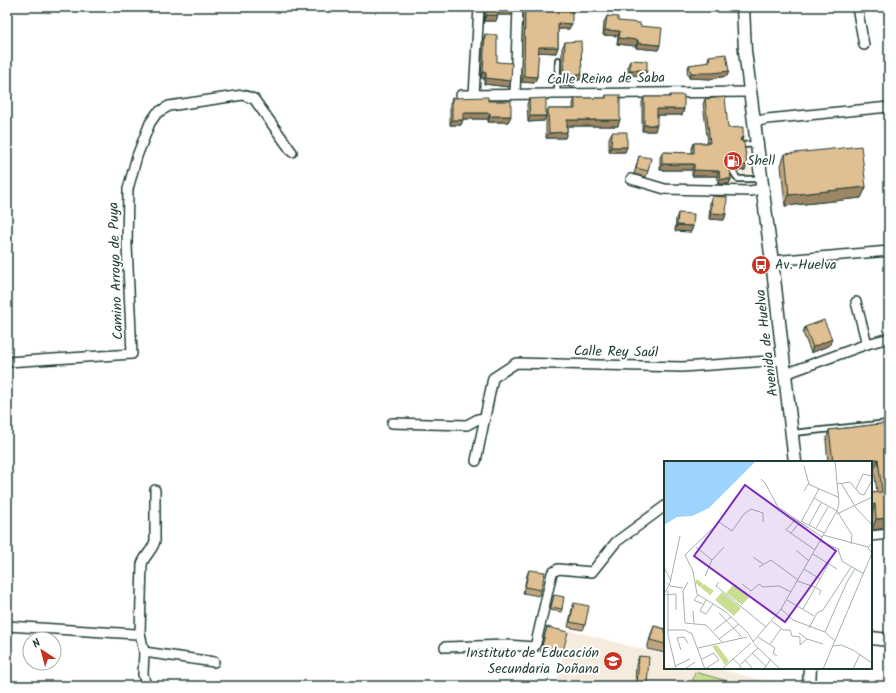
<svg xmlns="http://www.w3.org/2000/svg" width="896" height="693" viewBox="0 0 896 693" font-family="Kalam,sans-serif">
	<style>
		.built { fill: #f6ecde }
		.green { fill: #cade93; stroke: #748e64 }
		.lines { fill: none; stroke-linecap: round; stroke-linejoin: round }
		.lane-casing { stroke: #1f3d34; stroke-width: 8 }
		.street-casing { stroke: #1f3d34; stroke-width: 12 }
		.secondary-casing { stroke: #1f3d34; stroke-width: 15 }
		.lane { stroke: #fff; stroke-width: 4.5 }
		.street { stroke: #fff; stroke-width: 9 }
		.secondary { stroke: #fff; stroke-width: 12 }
		.wall { fill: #c1a47e; stroke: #1f3d34 }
		.shaded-wall { fill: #9d8666; stroke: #1f3d34 }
		.building { fill: #e0bf92; stroke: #1f3d34 }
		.labels { text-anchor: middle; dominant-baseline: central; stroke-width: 4; stroke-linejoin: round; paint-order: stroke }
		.street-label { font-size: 14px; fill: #1f3d34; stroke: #fff }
		.poi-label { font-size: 14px; fill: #1f3d34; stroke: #fff; text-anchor: start }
		.inset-road { fill: none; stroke: #a5b1ae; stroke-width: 1 }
		.view { fill: #7b2cbf; fill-opacity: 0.15; stroke: #7b2cbf; stroke-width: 2 }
		.inset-edge { fill: none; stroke: #1f3d34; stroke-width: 2 }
	</style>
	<rect width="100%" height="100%" fill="#fff"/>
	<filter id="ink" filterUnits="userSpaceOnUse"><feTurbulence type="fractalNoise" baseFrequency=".025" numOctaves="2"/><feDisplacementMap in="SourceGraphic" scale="8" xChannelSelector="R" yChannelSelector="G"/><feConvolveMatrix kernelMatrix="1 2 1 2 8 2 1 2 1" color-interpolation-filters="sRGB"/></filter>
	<g filter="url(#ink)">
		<g class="built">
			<path d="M745 132 754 188 718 187 714 134Z"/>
			<path d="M569 630 665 655V668H716L785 686H556Z"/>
		</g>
		<path class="green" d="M695 672 731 682 730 686H691Z"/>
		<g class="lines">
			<defs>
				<g id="lane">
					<path d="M557 94 558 60"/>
					<path d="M742 145 756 144"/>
					<path d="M733 172 738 179H760"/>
					<path d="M793 433 889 423"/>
				</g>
				<g id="street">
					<path d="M857 7 864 45"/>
					<path d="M515 94 518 7"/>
					<path d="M461 95 750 92"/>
					<path d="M474 95 479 7"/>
					<path d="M754 122 767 119 889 107"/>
					<path d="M631 179 665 189 750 191 762 189"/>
					<path d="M772 261 889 251"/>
					<path d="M856 302 867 344"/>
					<path d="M7 362 132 354 127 245 128 189 137 156 150 123 157 113 169 106 243 95 254 99 292 152"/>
					<path d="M785 374 867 344 889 338"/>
					<path d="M392 423 467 425 478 419 485 418"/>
					<path d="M476 461 493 378 516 363 682 367 784 360"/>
					<path d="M871 536 889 534"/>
					<path d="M7 626 136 634 140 633"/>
					<path d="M445 647 507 645 534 647 536 643 552 573 558 569 592 572 616 542 665 506"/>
					<path d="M144 652 214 662"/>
					<path d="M146 686 143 674 144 652 140 633 142 564C145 555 153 550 155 541V490"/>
				</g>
				<g id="secondary">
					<path d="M743 7 745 51 774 278 795 462"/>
					<path d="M871 638 889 640"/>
					<path d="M809 686 810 668"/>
				</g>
			</defs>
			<use href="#lane" class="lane-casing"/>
			<use href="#street" class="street-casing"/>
			<use href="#secondary" class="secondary-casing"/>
			<use href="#lane" class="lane"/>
			<use href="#street" class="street"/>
			<use href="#secondary" class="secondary"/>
		</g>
		<g class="wall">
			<path d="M43 7H50L48 10Z"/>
			<path d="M485 7H514L512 15H498L496 21H484Z"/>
			<path d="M523 7H572L569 29H558V47L556 53 538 52 537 77 534 83 521 82Z"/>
			<path d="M607 16 618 21 640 26 660 45 658 50 636 48V46L617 44 618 36 603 35 604 22Z"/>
			<path d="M485 34 497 62 509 87 484 84V79L481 78 483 40Z"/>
			<path d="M565 42 580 80H576L574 87 561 86 562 48Z"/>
			<path d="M709 56 729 71 727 76 710 79 689 78 687 71 689 65 707 63Z"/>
			<path d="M630 60 647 70 645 76 628 75V66Z"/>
			<path d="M606 95 618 126H567V132L565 138H546V115L548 109H573V104L575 98H605Z"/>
			<path d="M670 95 684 109 682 115H657L655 131H642V102L644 97H670Z"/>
			<path d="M452 98 488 101 511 116 508 122H488V119H463L461 125H450V104Z"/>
			<path d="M529 99 544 121 528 122 527 104Z"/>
			<path d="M705 99 728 128 743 136 742 141 745 170 737 171 732 168 730 170 731 179 729 184H718L717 176H692V170H660V158L662 152 692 153V148L694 143H708L703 104Z"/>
			<path d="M612 132 627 147 625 152H609V138Z"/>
			<path d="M785 154 866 187 861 198 785 206 781 165Z"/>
			<path d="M639 156 648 171 646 177 634 174Z"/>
			<path d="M712 196 726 214 724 220 709 219 710 202Z"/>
			<path d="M678 213 693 226 691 232 675 231 676 219Z"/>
			<path d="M805 327 830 345 811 353 803 333Z"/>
			<path d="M889 423V528L872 530V515H871V493L877 492 874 470 871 462H828L826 441 829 430Z"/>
			<path d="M529 570 541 590 539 596 523 593 527 575Z"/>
			<path d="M554 595 562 609 561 612 550 610Z"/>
			<path d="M574 603 585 625 583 630 568 627 572 609Z"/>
			<path d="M654 626 665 629V653L647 649 651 634Z"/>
			<path d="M547 627 563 651 561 657 540 652Z"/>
			<path d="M639 656 647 686H635L636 665Z"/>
		</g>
		<g class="shaded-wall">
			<path d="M498 9 514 10 512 15H496Z"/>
			<path d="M486 15H498L496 21H484Z"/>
			<path d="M558 23 572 24 569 29H556Z"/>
			<path d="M605 30 620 31 618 36 603 35Z"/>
			<path d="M619 38 638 40 636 46 617 44Z"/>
			<path d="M638 43 660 45 658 50 636 48Z"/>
			<path d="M539 47H558L556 53 537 52Z"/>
			<path d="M630 70H647L645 76 628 75Z"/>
			<path d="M729 71 727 76 710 79 689 78 691 73Z"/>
			<path d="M483 72 486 73 484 79 481 78Z"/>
			<path d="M576 74H582L580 80H574Z"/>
			<path d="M524 76 537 77 534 83 521 82Z"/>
			<path d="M486 78 511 81 509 87 484 84Z"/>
			<path d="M563 81H576L574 87 561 86Z"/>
			<path d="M657 109H684L682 115H655Z"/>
			<path d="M463 113H490L488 119H461Z"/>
			<path d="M490 116H511L508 122H488Z"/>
			<path d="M530 116H546L544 121 528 122Z"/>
			<path d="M452 120H463L461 125H450Z"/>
			<path d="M567 120H620L618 126H565Z"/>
			<path d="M644 125H657L655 131H642Z"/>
			<path d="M567 132 565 138H546L549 133Z"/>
			<path d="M743 136 741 141 739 143 741 138Z"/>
			<path d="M611 147H627L625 152H609Z"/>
			<path d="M734 163 732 168 728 173 730 167Z"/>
			<path d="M662 164H694L692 170H660Z"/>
			<path d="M747 165 745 170 737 171 739 166Z"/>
			<path d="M694 170 719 171 717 176H692Z"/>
			<path d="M720 179H731L729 184H718Z"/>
			<path d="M866 187 861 198 785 206 789 195Z"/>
			<path d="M711 213 726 214 724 220 709 219Z"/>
			<path d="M677 225 693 226 691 232 675 231Z"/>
			<path d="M832 339 830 345 811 353 813 347Z"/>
			<path d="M878 459 874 470H871V462H852Z"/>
			<path d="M875 504 872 515H871V505Z"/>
			<path d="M889 518V526L888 528 872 530 876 519Z"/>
		</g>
		<g class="building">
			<path d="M487 7H514V10L498 9V15H486Z"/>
			<path d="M525 7H572V24L558 23V47H539L537 77 524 76Z"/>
			<path d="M607 16 618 17V21L640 23V26L662 28 660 45 638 43V40L619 38 620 31 605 30Z"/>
			<path d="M485 34 497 35V62L512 63 511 81 486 78V73L483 72Z"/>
			<path d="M581 41 582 74H576V81H563L565 42Z"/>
			<path d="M726 54 729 71 712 73H691L689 65 710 62 709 56Z"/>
			<path d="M630 60 647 61V70H630Z"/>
			<path d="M606 95H620V120H567V132L549 133 548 109H575V98H606Z"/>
			<path d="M670 95H684V109H657V125H644V97H670Z"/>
			<path d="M488 97V101H511V116H490V113H463V120H452V98Z"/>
			<path d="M725 97 728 128 743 127V136L741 138 740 140 744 143 747 165 739 166 734 163 730 167 731 179H720L719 171 694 170V164H662V152L694 153V143H710L705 99Z"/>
			<path d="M546 98V116H530L529 99Z"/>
			<path d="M612 132H627V147H611Z"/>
			<path d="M861 146 866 187 789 195 785 154Z"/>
			<path d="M639 156 651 158 648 171 636 168Z"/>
			<path d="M712 196 727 197 726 214 711 213Z"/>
			<path d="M678 213 694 214 693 226 677 225Z"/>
			<path d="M824 320 832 339 813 347 805 327Z"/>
			<path d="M889 423V518L876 519 875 504 871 505V493L882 492 878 459 852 462H833L829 430Z"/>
			<path d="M529 570 545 572 541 590 525 587Z"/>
			<path d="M554 595 564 597 562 609 551 607Z"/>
			<path d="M574 603 589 606 585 625 570 622Z"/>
			<path d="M654 626 665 629V644L650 640Z"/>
			<path d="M547 627 568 632 563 651 542 646Z"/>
			<path d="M639 656 649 657 647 686H637Z"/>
			<path d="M765 684 779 685V686H765Z"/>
		</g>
	</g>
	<defs>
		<symbol id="fuel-disc" viewBox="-11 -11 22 22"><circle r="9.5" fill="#c8321e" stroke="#fff"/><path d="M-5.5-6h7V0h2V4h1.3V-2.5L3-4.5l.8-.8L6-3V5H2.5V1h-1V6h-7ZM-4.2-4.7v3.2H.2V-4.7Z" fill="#fff"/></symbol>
		<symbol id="bus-disc" viewBox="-11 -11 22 22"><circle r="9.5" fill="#c8321e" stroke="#fff"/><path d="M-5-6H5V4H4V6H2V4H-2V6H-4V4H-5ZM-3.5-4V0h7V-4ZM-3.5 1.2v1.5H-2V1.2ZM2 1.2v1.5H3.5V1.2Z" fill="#fff"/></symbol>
		<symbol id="school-disc" viewBox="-11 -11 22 22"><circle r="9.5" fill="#c8321e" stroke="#fff"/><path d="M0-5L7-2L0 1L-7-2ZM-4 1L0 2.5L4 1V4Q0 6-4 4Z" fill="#fff"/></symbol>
	</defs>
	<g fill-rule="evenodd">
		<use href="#fuel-disc" x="722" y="150" width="22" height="22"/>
		<use href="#bus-disc" x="750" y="254" width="22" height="22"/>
		<use href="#school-disc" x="602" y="650" width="22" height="22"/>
	</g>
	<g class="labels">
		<g class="street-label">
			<text transform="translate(606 79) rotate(-1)">Calle Reina de Saba</text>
			<text transform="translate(116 271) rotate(-92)">Camino Arroyo de Puya</text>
			<text transform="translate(767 343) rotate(-97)">Avenida de Huelva</text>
			<text transform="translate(616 352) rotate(1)">Calle Rey Saúl</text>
		</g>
		<g class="poi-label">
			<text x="747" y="161">Shell</text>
			<text x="775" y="265">Av. Huelva</text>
			<text x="599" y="653" text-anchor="end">Instituto de Educación<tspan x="599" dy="16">Secundaria Doñana</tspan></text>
		</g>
	</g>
	<g transform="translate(664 461)">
		<rect width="208" height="208" fill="#fff"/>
		<path d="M33 118 39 123 37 126 40 123 50 130 46 134 31 122ZM70 123 85 136 78 144 62 132ZM58 131 77 147 70 155 51 139ZM53 184 65 200 61 204 48 185Z" fill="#cade93"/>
		<path d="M0 0H92L45 47 28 55 13 56 0 64Z" fill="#9ed3fd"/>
		<path class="inset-road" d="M140 5 145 23M97 18 101 22 114 46 158 76M186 21 196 33 200 34M177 22 192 47 208 64M173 23 186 21M192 28 199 13 208 15M140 30 144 23 174 36M200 34 208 19M150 37 173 50 188 74 187 83M173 53 208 36M129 57 144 67M137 60 160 72M137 61 155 28M145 64 157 42M152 67 164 46M121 68 151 89M123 68 131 59M127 72 135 62M159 74 204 86M156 80 174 88M32 86 48 99M174 88 178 100 200 113M132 89 145 100M208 92 204 87 208 82M149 93 173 108M21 94 29 110 33 133 62 151 84 172 90 182M21 94 55 61 68 70 80 53 87 48 99 52V61M89 96 99 103M0 106 7 120M95 106 107 99 134 119M140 108 156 118M41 115 48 99 60 86M133 120 151 126 157 130 155 134M55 121 52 125 102 166M6 122 16 75M78 123 87 130 95 123 99 126 115 125 127 131M6 125 19 127M4 129V174L12 208M0 133 6 123H3M0 134 12 133V149M34 134 30 139 39 143M42 139 36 150 42 153 49 143M123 139 150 155M117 148 129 159 161 171 171 180M139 148 165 102M29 150 30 162M55 152 78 176M108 160 119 169H126L128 175 136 176V184L143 178M21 162 42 164 58 181M21 162 19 130 24 121M145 167 153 152 159 149 187 106M3 169H21L28 173 41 208 55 199 50 192 38 198M49 170 67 156M161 171 183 121 191 108M135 172 143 178 159 183M94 176 111 187 109 192 113 195M55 178 75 163M89 181 117 148 173 50 175 42 171 0M90 183 116 208M106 183 117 168M169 185 177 184 189 189 208 202M34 187 83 176M17 189 13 177 20 176 24 182M88 192 102 205M69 198 77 205 75 208M81 199 89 208M77 203 94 187M11 205 26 198M21 208 31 201M58 208 87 182M100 208 107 198M159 208 208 92M189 208 196 193"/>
		<path class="view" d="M81 24 172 90 121 161 30 95Z"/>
		<rect width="208" height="208" class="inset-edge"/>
	</g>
	<rect width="896" height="693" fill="none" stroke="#fff" stroke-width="24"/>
	<rect x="12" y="12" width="872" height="669" fill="none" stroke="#1f3d34" stroke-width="1.5" filter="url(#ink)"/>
	<g transform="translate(42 651) rotate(324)"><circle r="19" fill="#ffffff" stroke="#a5b1ae"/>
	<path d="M0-3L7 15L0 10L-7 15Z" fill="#c8321e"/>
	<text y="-6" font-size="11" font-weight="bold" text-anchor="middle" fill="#1f3d34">N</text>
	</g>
</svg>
